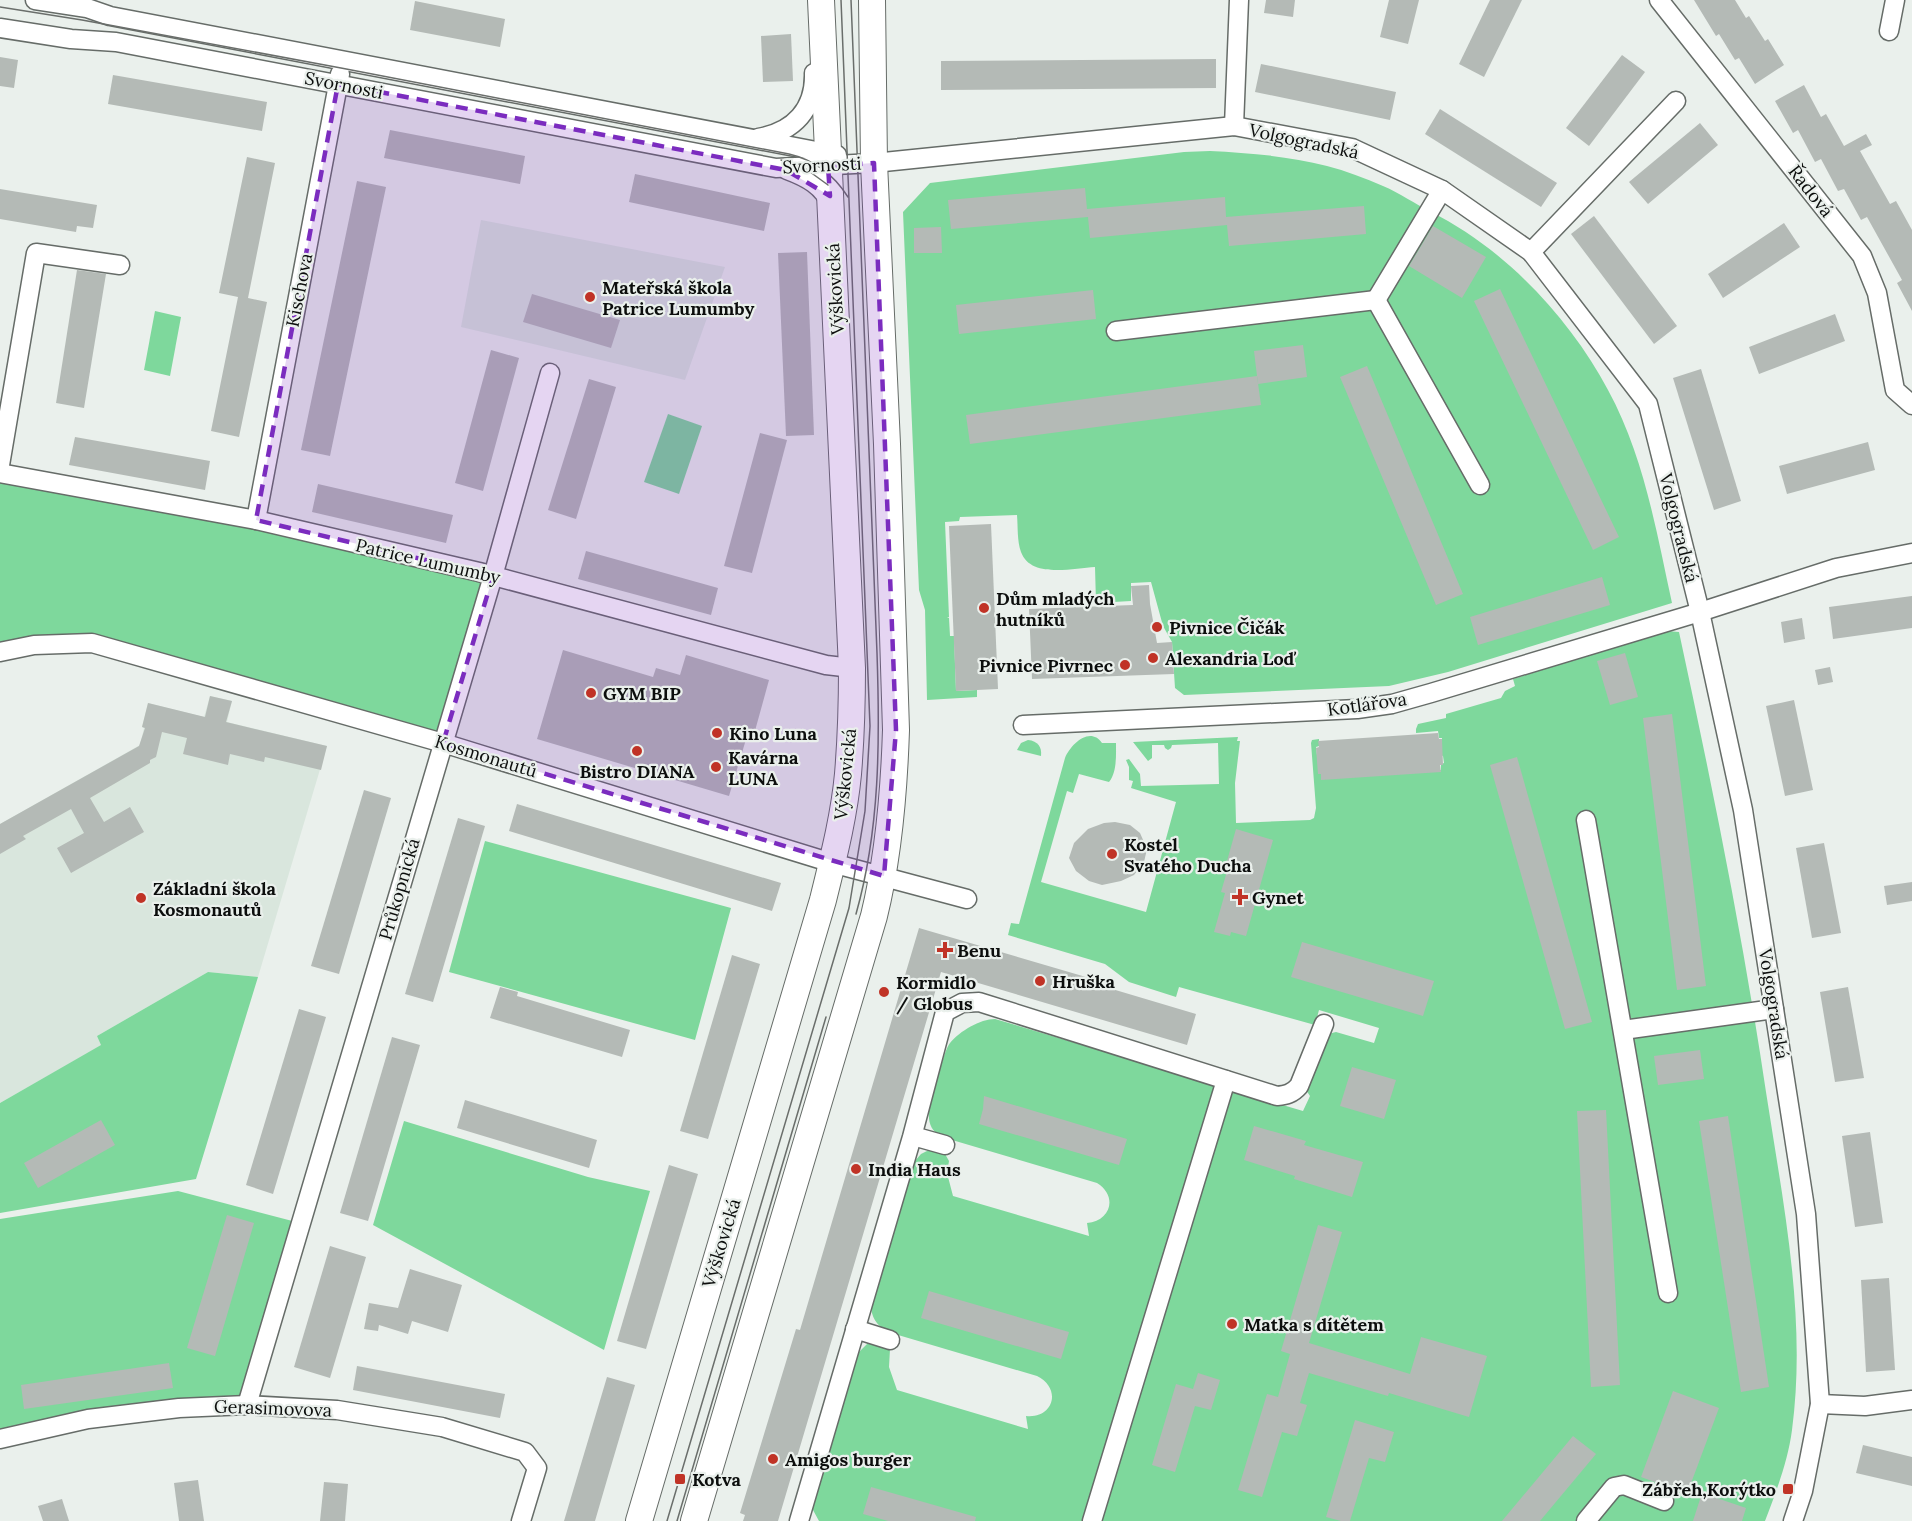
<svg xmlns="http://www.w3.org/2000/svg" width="1912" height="1521" viewBox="0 0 1912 1521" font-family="Lora,serif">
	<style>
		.built { fill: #d9e6dd }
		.green { fill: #7ed89c }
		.building { fill: #b4bab6 }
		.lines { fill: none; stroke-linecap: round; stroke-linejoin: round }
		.street-casing { stroke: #666c68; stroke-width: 21 }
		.secondary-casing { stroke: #666c68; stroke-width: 28 }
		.street { stroke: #fff; stroke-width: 18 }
		.secondary { stroke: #fff; stroke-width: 26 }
		.tram { stroke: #6a6e6b; stroke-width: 1.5 }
		.marked { fill: #7b2cbf; fill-opacity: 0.2; stroke: #7b2cbf; stroke-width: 4.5; stroke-dasharray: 12 8; stroke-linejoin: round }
		.poi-dot { fill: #c03326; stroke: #eaf0ec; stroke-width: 2 }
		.labels { text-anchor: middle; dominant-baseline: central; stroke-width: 4.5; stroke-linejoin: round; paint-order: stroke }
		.street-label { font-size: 18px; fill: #0c0e0d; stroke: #eaf0ec }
		.poi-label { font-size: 18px; font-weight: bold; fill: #0c0e0d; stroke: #eaf0ec; text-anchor: start }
	</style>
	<rect width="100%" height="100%" fill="#eaf0ec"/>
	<g class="built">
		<path d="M481 220 725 267 685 380 461 327Z"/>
		<path d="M210 696 232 701 227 722 327 746 258 977 208 972 97 1036 102 1045 0 1103V824L140 745 144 728 142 727 148 703 204 717Z"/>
	</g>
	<g class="green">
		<path d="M1210 151C1249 153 1289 156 1327 166 1346 171 1365 178 1383 186 1400 193 1415 204 1431 212 1504 248 1570 318 1608 390 1644 456 1656 530 1672 603L1448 672 1389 686 1184 695 1175 688 1172 642 1163 626 1151 582 1131 583V601L1096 603 1095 567C1073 568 1031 579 1021 552 1017 541 1018 527 1017 515L960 517 959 521 945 522 949 617 947 618H949L950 636H954L956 691 977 690V697L927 700 925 610 919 590 903 212 930 183 1184 152Z"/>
		<path d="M155 311 181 317 170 376 144 370Z"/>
		<path d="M668 414 702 426 679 494 644 482Z"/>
		<path d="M0 473 493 576 443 743 92 643 0 652Z"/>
		<path d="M1667 631 1679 632C1712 785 1743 937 1766 1092 1783 1203 1807 1317 1792 1430 1788 1461 1776 1492 1765 1521H819L813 1510V1501L856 1355 868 1343 874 1340 890 1349 889 1367 897 1390 1028 1429 1026 1416C1054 1419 1062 1388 1037 1376L888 1332C876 1325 871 1317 871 1304L914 1162 921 1154 929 1150 940 1151 945 1154 949 1161 947 1173 953 1196 1089 1236 1087 1223C1111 1221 1118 1196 1097 1183L942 1137C931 1131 928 1123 929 1111 933 1098 943 1051 950 1043 960 1031 980 1019 995 1019L1303 1111 1310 1096 1306 1090 1324 1035 1336 1032 1374 1043 1379 1028 1319 1010 1315 1025 1179 987 1176 997 1129 982 1105 964 1008 935 1011 923 1019 924 1065 758C1071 744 1090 726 1102 743H1116C1116 756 1117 772 1109 782L1079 774 1073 793 1067 791 1041 882 1146 912 1176 802 1131 788 1133 781 1129 780V767L1126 760 1129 759 1140 774 1141 786 1219 784 1218 743 1172 745 1171 748 1168 750 1165 748 1164 745H1152V758L1148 761 1133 742 1238 737 1237 741H1240L1235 783 1236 823 1310 820 1314 818 1316 808 1311 743 1312 740 1319 739V746L1316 747 1317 755 1419 772 1441 770V764L1444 763 1443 756 1440 755 1439 746H1442V738H1439L1438 731 1416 733V729L1418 724 1446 718V714L1501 698 1505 691 1515 686 1513 679Z"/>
		<path d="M1028 740C1038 741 1042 747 1041 756L1017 750 1021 743Z"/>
		<path d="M485 841 731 908 695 1040 449 972Z"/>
		<path d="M208 972 258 977 196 1179 0 1213V1103L101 1045 97 1036Z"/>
		<path d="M404 1121 588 1177 650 1191 604 1350 373 1225Z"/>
		<path d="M178 1191 300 1223 247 1405 0 1439V1219Z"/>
	</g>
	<g class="building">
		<path d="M1266 0H1295L1293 17 1264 13Z"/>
		<path d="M1389 0H1419L1408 44 1380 37Z"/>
		<path d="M1490 0H1522L1484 77 1459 64Z"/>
		<path d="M1694 0H1735L1746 18 1749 16 1765 41 1768 39 1784 65 1755 84 1739 58 1735 60 1719 34 1716 36Z"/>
		<path d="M415 1 505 19 500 47 410 30Z"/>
		<path d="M791 34 793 81 763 82 761 36Z"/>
		<path d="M1622 55 1645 72 1589 146 1566 128Z"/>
		<path d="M0 57 18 60 14 88 0 86Z"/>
		<path d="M1216 59V88L941 90V61Z"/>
		<path d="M1261 64 1396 92 1390 120 1255 92Z"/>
		<path d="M113 75 267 102 262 131 108 104Z"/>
		<path d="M1804 85 1821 117 1826 114 1844 146 1866 134 1872 145 1860 151 1890 204 1896 201 1912 230V311L1897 283 1902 280 1867 217 1861 220 1844 189 1838 191 1821 159 1815 162 1798 130 1793 133 1775 101Z"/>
		<path d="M1440 109 1557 183 1541 207 1425 134Z"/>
		<path d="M1700 123 1718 145 1648 204 1629 182Z"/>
		<path d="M390 130 525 156 520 184 384 158Z"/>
		<path d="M247 157 275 163 248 298 267 302 239 437 211 431 238 297 219 293Z"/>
		<path d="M635 174 770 203 764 231 629 202Z"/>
		<path d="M357 181 386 187 330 456 301 450Z"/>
		<path d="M1085 188 1087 209 1225 197 1226 217 1364 206 1366 234 1229 246 1227 225 1090 238 1088 217 951 229 948 200Z"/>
		<path d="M0 189 97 205 93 228 77 226 76 232 0 219Z"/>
		<path d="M1594 216 1677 326 1654 344 1571 234Z"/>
		<path d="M1784 223 1800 247 1723 298 1708 274Z"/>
		<path d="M1433 226 1486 257 1462 298 1409 266Z"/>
		<path d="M941 227 942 253H914V228Z"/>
		<path d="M807 252 814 435 786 436 778 253Z"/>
		<path d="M77 270 106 274 84 408 56 403Z"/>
		<path d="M1500 289 1619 537 1593 550 1474 301Z"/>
		<path d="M1093 290 1096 319 959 334 956 305Z"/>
		<path d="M532 294 620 320 611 348 523 322Z"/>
		<path d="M1835 314 1845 341 1759 374 1749 347Z"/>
		<path d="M1303 345 1307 377 1258 384 1254 351Z"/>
		<path d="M491 350 519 358 483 491 455 483Z"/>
		<path d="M1367 366 1463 594 1436 605 1340 377Z"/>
		<path d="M1701 369 1741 501 1714 510 1673 378Z"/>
		<path d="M1257 376 1261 405 970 444 966 415Z"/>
		<path d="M589 379 616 387 576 519 548 510Z"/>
		<path d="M760 433 787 440 752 573 724 566Z"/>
		<path d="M75 437 210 461 205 490 69 465Z"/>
		<path d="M1868 442 1875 470 1787 494 1779 466Z"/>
		<path d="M318 484 453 515 446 543 312 512Z"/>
		<path d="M991 524 998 689 956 691 949 526Z"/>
		<path d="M586 551 718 588 711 615 578 579Z"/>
		<path d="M1602 577 1610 605 1478 645 1470 617Z"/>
		<path d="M1149 585 1150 604 1157 643 1172 642 1174 674 1032 679 1029 609 1133 605 1131 586Z"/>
		<path d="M1912 596V628L1833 639 1829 607Z"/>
		<path d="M1802 618 1805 639 1784 643 1781 622Z"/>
		<path d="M563 650 653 677 656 668 680 675 686 655 769 680 753 738 747 736 729 796 537 739Z"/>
		<path d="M1625 653 1638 697 1610 705 1597 661Z"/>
		<path d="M1830 667 1833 682 1818 685 1815 670Z"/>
		<path d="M210 696 232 701 226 722 327 746 321 770 265 757 264 762 230 754 228 765 183 754 187 738 162 732 156 757 150 760V763L90 798 104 822 130 807 144 832 71 873 57 848 84 833 71 809 23 836 26 839 0 854V824L139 746 145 728 142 727 148 703 205 717Z"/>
		<path d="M1794 700 1813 790 1785 796 1766 706Z"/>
		<path d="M1672 714 1706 986 1677 990 1643 718Z"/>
		<path d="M1438 733 1439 739H1442L1443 765H1440L1441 772 1321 780V774H1318L1316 748 1319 747 1318 741Z"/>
		<path d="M1517 757 1592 1022 1565 1029 1490 765Z"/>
		<path d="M364 790 391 798 339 974 311 966Z"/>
		<path d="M517 804 781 883 772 911 509 831Z"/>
		<path d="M458 818 485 826 433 1002 405 994Z"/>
		<path d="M1115 822 1130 825 1140 833 1147 849 1144 862 1134 875 1121 881 1102 885 1089 881 1076 871 1069 858 1074 843 1088 829 1104 823Z"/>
		<path d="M1236 829 1273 840 1246 936 1231 932 1230 936 1214 932 1225 893 1221 892 1230 861H1227Z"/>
		<path d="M1824 843 1841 933 1812 938 1796 848Z"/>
		<path d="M1912 882V901L1887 905 1884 886Z"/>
		<path d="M919 928 1103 982 1102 986 1196 1014 1187 1045 941 972 778 1521H743L745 1515 740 1513 796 1329 800 1330Z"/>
		<path d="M1302 942 1434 981 1423 1016 1291 977Z"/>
		<path d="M732 955 760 964 708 1139 680 1131Z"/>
		<path d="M500 987 518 992 517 996 630 1030 622 1057 490 1018Z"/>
		<path d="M1848 987 1864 1078 1835 1082 1820 992Z"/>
		<path d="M299 1009 326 1017 273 1194 246 1185Z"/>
		<path d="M392 1037 420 1045 368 1221 340 1213Z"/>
		<path d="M1700 1050 1704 1079 1658 1085 1654 1056Z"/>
		<path d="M1352 1067 1396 1080 1384 1119 1340 1106Z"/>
		<path d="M984 1096 1127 1139 1119 1165 979 1124 983 1109Z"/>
		<path d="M465 1100 597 1140 589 1168 457 1128Z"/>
		<path d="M1606 1110 1620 1385 1591 1387 1577 1111Z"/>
		<path d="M1728 1116 1769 1387 1741 1392 1699 1121Z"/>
		<path d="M101 1120 115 1145 38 1188 24 1163Z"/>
		<path d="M1254 1126 1306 1141 1304 1145 1363 1162 1352 1197 1294 1179 1295 1176 1244 1160Z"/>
		<path d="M1870 1132 1883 1223 1855 1227 1842 1136Z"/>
		<path d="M669 1165 698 1174 646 1349 617 1341Z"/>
		<path d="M227 1215 254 1223 215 1356 187 1348Z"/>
		<path d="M1318 1225 1342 1232 1309 1343 1410 1374 1421 1337 1487 1356 1469 1417 1389 1393 1388 1396 1309 1373 1300 1403 1307 1405 1297 1436 1282 1432 1262 1497 1238 1490 1267 1394 1278 1397 1290 1354 1281 1351Z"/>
		<path d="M330 1246 366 1257 330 1378 294 1367Z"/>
		<path d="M410 1269 462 1285 448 1332 412 1321 408 1334 379 1325 378 1331 364 1329 369 1303 398 1308Z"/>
		<path d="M1889 1278 1895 1370 1866 1372 1861 1280Z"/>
		<path d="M929 1291 1069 1332 1061 1359 921 1318Z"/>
		<path d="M169 1363 173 1388 24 1409 21 1385Z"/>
		<path d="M357 1366 505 1394 500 1418 353 1390Z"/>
		<path d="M1198 1373 1220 1380 1211 1410 1195 1406 1175 1472 1152 1465 1176 1384 1193 1389Z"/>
		<path d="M607 1377 635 1385 609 1473 595 1521H564Z"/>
		<path d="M1673 1391 1719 1408 1687 1494 1641 1477Z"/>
		<path d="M1355 1420 1394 1432 1385 1462 1369 1458 1350 1521H1341L1326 1517Z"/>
		<path d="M1573 1436 1596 1454 1540 1521H1502Z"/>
		<path d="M1863 1445 1912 1457V1486L1856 1473Z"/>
		<path d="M198 1480 204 1521H179L174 1483Z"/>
		<path d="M324 1482 348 1484 345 1521H320Z"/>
		<path d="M871 1487 976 1517 975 1521H888L863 1514Z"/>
		<path d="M1702 1493 1746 1508 1742 1521H1693Z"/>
		<path d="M62 1499 69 1521H43L38 1506Z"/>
	</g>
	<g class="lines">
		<defs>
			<g id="street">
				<path d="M35 0 87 8 110 16 837 155"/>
				<path d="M1659 0 1862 256 1877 293 1895 390 1912 405"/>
				<path d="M0 28 71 39 116 42 776 168 874 163 1234 126 1352 148 1442 190 1531 252 1648 404 1700 612 1743 810 1806 1214 1820 1404 1803 1491 1793 1521"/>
				<path d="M1889 31 1895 0"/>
				<path d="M1234 126 1239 0"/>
				<path d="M758 138C794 132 815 109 814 73"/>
				<path d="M787 170C806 177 824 186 831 206"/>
				<path d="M1531 252 1676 101"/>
				<path d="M1376 300 1480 485"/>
				<path d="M1376 300 1442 190"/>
				<path d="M1116 331 1376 300"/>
				<path d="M0 465 36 253 120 265"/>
				<path d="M0 473 256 520 479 572 826 665 852 668"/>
				<path d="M256 520 340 74"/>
				<path d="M0 652 34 645 92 643 443 743 832 863 967 899"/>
				<path d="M1023 725 1357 709 1392 704 1431 693 1700 612 1836 568 1912 553"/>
				<path d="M1586 820 1668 1293"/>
				<path d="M1623 1030 1774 1009"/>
				<path d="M913 1136 945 1145"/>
				<path d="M855 1329 890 1340"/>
				<path d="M1820 1404 1865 1406 1912 1400"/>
				<path d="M247 1405 493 576 550 373"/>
				<path d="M0 1439 88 1419 179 1408 247 1405 337 1410 442 1427 525 1452 537 1468 521 1521"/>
				<path d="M799 1521 912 1137 945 1012 962 1003 979 1002 1277 1096C1286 1095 1292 1094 1299 1086L1324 1024"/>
				<path d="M1092 1521 1226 1080"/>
				<path d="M1586 1521 1614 1487 1624 1485 1664 1501"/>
			</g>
			<g id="secondary">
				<path d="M639 1521 823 900C833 859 844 817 848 774 851 738 852 703 852 668L821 0"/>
				<path d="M694 1521 874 916C889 855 894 792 896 730L887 444 874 163 872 0"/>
			</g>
		</defs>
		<use href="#street" class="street-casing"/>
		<use href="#secondary" class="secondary-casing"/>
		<use href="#street" class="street"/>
		<use href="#secondary" class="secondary"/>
		<g class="tram">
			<path d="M851 0C857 167 864 334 871 501 873 552 875 603 877 653 880 741 880 829 856 914"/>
			<path d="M0 7 82 20 341 68 789 154C815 160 834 175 848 197"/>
			<path d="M781 160 806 169 828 185"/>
			<path d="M667 1521 849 908 865 811 870 726 841 0"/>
			<path d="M677 1521 826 1017"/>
		</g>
	</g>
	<path class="marked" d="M338 84 786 170 830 196 828 166 874 163 896 730 884 876 443 743 493 576 256 520Z"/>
	<g class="poi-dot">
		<circle cx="590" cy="297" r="6"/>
		<circle cx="984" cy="608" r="6"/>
		<circle cx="1157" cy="627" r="6"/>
		<circle cx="1153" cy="658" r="6"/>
		<circle cx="1125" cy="665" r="6"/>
		<circle cx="591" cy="693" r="6"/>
		<circle cx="717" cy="733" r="6"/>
		<circle cx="637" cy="751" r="6"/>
		<circle cx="716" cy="767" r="6"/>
		<circle cx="1112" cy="854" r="6"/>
		<path d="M1237 888h6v6h6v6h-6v6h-6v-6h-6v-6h6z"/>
		<circle cx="141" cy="898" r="6"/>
		<path d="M942 941h6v6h6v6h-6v6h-6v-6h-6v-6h6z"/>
		<circle cx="1040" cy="981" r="6"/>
		<circle cx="884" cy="992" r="6"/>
		<circle cx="856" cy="1169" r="6"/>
		<circle cx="1232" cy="1324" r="6"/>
		<circle cx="773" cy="1459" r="6"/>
		<rect x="674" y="1473" width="12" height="12" rx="3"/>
		<rect x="1782" y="1483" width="12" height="12" rx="3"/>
	</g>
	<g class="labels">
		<g class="street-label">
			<text transform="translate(344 85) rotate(11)">Svornosti</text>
			<text transform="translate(1304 141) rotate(12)">Volgogradská</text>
			<text transform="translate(822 165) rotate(-3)">Svornosti</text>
			<text transform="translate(1811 191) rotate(52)">Řadová</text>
			<text transform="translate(835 289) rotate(-93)">Výškovická</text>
			<text transform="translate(299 290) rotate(-79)">Kischova</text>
			<text transform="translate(1679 528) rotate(76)">Volgogradská</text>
			<text transform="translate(428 561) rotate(13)">Patrice Lumumby</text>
			<text transform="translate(1367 704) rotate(-8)">Kotlářova</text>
			<text transform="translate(486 756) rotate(17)">Kosmonautů</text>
			<text transform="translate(845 774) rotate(-84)">Výškovická</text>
			<text transform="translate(399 889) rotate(-74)">Průkopnická</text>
			<text transform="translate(1774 1004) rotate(81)">Volgogradská</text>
			<text transform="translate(721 1243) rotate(-73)">Výškovická</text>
			<text transform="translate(273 1408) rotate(2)">Gerasimovova</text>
		</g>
		<g class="poi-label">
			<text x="602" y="287">Mateřská škola<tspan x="602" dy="21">Patrice Lumumby</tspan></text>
			<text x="996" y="598">Dům mladých<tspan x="996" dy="21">hutníků</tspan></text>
			<text x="1169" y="627">Pivnice Čičák</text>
			<text x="1165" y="658">Alexandria Loď</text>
			<text x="1113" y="665" text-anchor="end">Pivnice Pivrnec</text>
			<text x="603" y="693">GYM BIP</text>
			<text x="729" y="733">Kino Luna</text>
			<text x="728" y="757">Kavárna<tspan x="728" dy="21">LUNA</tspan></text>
			<text x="637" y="771" text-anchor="middle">Bistro DIANA</text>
			<text x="1124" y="844">Kostel<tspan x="1124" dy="21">Svatého Ducha</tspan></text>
			<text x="153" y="888">Základní škola<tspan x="153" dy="21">Kosmonautů</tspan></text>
			<text x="1252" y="897">Gynet</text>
			<text x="957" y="950">Benu</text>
			<text x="1052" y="981">Hruška</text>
			<text x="896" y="982">Kormidlo<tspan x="896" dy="21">/ Globus</tspan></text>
			<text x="868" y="1169">India Haus</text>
			<text x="1244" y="1324">Matka s dítětem</text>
			<text x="785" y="1459">Amigos burger</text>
			<text x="692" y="1479">Kotva</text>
			<text x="1776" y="1489" text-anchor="end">Zábřeh,Korýtko</text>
		</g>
	</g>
</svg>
